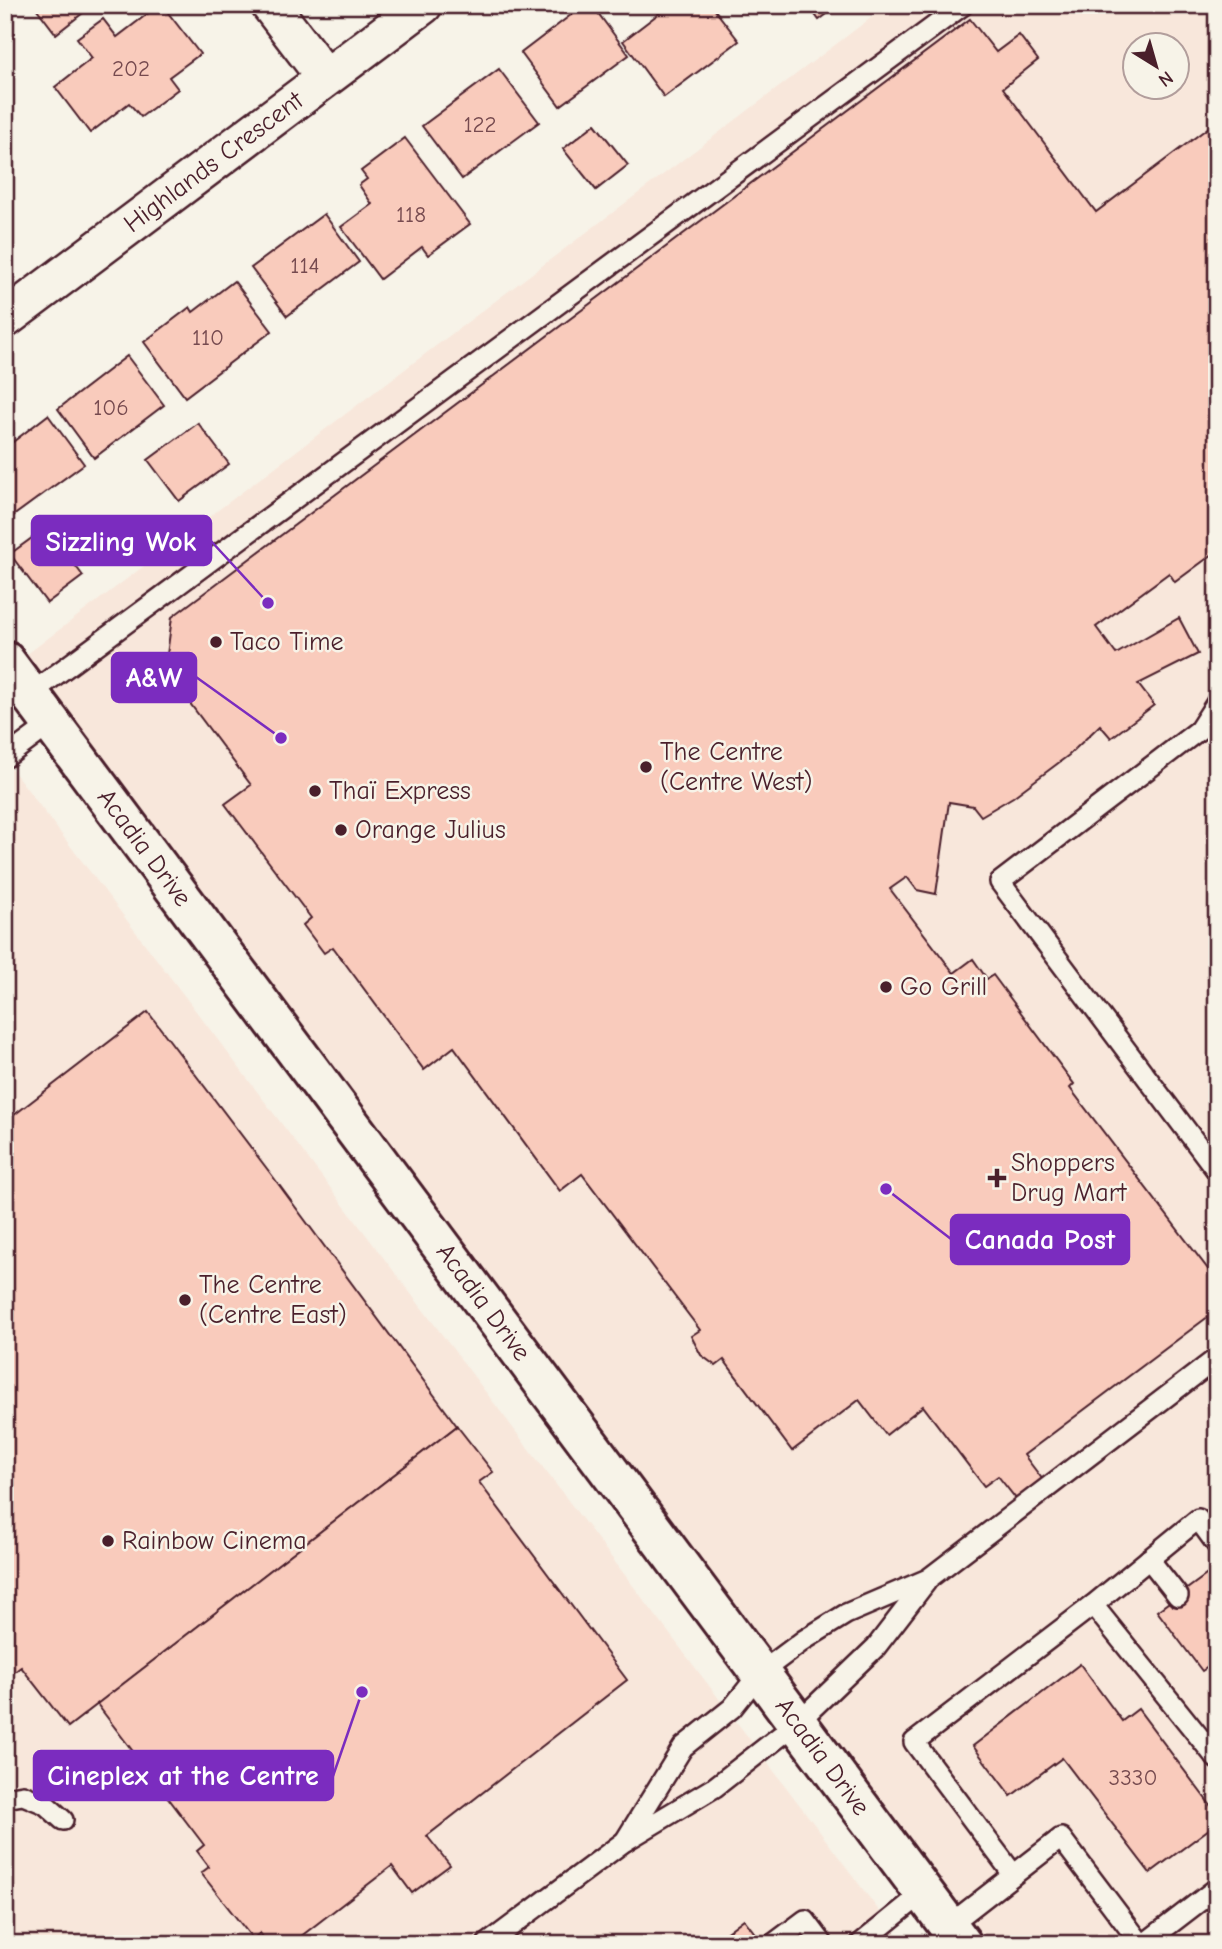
<svg xmlns="http://www.w3.org/2000/svg" width="1222" height="1949" viewBox="0 0 1222 1949" font-family="'Comic Neue',sans-serif">
	<style>
		.built { fill: #f8e7db; fill-rule: evenodd }
		.building { fill: #f9cbbc; stroke: #4a1f2b; stroke-width: 2 }
		.lines { fill: none; stroke-linecap: round; stroke-linejoin: round }
		.service-casing { stroke: #4a1f2b; stroke-width: 24 }
		.minor-casing { stroke: #4a1f2b; stroke-width: 42 }
		.tertiary-casing { stroke: #4a1f2b; stroke-width: 44 }
		.service { stroke: #f7f3e8; stroke-width: 19 }
		.minor { stroke: #f7f3e8; stroke-width: 37 }
		.tertiary { stroke: #f7f3e8; stroke-width: 38 }
		.poi-dot { fill: #4a1f2b; stroke: #f7f3e8; stroke-width: 2.5 }
		.labels { text-anchor: middle; dominant-baseline: central; stroke-width: 5; stroke-linejoin: round; paint-order: stroke }
		.number-label { font-size: 23px; fill: #764a4f }
		.street-label { font-size: 26px; fill: #4a1f2b; stroke: #f7f3e8 }
		.poi-label { font-size: 26px; fill: #4a1f2b; stroke: #f7f3e8; text-anchor: start }
		.leader { fill: none; stroke: #7b2cbf; stroke-width: 2.5 }
		.callout-dot { fill: #7b2cbf; stroke: #f7f3e8; stroke-width: 2.5 }
		.callout { fill: #7b2cbf; stroke: #7b2cbf; stroke-width: 2.5 }
		.callout-label { font-size: 28px; text-anchor: middle; font-weight: bold; fill: #fff }
	</style>
	<rect width="100%" height="100%" fill="#f7f3e8"/>
	<filter id="ink" filterUnits="userSpaceOnUse"><feTurbulence type="fractalNoise" baseFrequency=".0143" numOctaves="2"/><feDisplacementMap in="SourceGraphic" scale="14" xChannelSelector="R" yChannelSelector="G"/><feConvolveMatrix kernelMatrix="1 2 1 2 8 2 1 2 1" color-interpolation-filters="sRGB"/></filter>
	<g filter="url(#ink)">
		<g class="built">
			<path d="M888 5H1217V1944H962L10 667ZM1134 46H1176V88H1134Z"/>
			<path d="M5 760 802 1808 904 1944H5Z"/>
		</g>
		<g class="building">
			<path d="M34 5H93L56 34Z"/>
			<path d="M159 5H162L200 54 169 77 178 89 141 117 129 103 90 133 55 87 92 58 77 38 103 19 117 37Z"/>
			<path d="M584 5H592L629 55 560 106 521 53Z"/>
			<path d="M670 5H711L739 41 664 97 623 41Z"/>
			<path d="M808 5H839L819 20Z"/>
			<path d="M970 19 996 52 1019 35 1038 60 1003 88 1096 212 1217 121V551L1175 582 1169 573 1096 627 1116 654 1179 618 1198 654 1138 684 1154 705 1111 738 1100 725 1069 755 1013 797 981 816 973 806 949 802 936 894 917 890 907 877 890 889 954 973 973 959 987 979 993 975 1074 1084 1070 1088 1217 1281V1310L1024 1455 1043 1480 1017 1500 998 1476 984 1486 923 1406 886 1435 859 1400 792 1451 724 1360 716 1366 701 1355 691 1336 700 1330 582 1174 560 1191 454 1047 424 1070 333 947 324 953 303 925 311 918 225 804 251 785 165 670 172 617Z"/>
			<path d="M499 69 539 122 462 179 422 126Z"/>
			<path d="M595 124 628 165 596 190 563 149Z"/>
			<path d="M405 138 470 224 428 255 422 247 380 279 341 227 372 204 359 185 367 179 361 171Z"/>
			<path d="M324 214 359 262 287 316 251 268Z"/>
			<path d="M234 281 272 331 185 397 144 342 190 307 193 312Z"/>
			<path d="M127 356 164 405 94 458 58 409Z"/>
			<path d="M48 415 84 464 13 516 5 505V448Z"/>
			<path d="M198 423 229 464 179 501 148 460Z"/>
			<path d="M47 527 83 576 47 603 10 554Z"/>
			<path d="M148 1012 271 1174 457 1426 68 1727 21 1667 5 1679V1122Z"/>
			<path d="M457 1426 493 1472 479 1482 627 1680 427 1836 450 1865 412 1893 392 1866 291 1944H268L260 1933 253 1939 201 1873 209 1867 197 1851 204 1845 97 1704Z"/>
			<path d="M1217 1567V1661L1202 1671 1157 1611Z"/>
			<path d="M1080 1664 1122 1721 1138 1709 1217 1814V1823L1150 1873 1062 1758 1011 1796 973 1746Z"/>
			<path d="M744 1919 763 1944H711Z"/>
		</g>
		<g class="lines">
			<defs>
				<g id="service">
					<path d="M30 694 963 5"/>
					<path d="M1217 702 1199 730 1000 882 1217 1171"/>
					<path d="M5 758 52 723"/>
					<path d="M1149 1559 1178 1596"/>
					<path d="M1093 1605 1217 1759"/>
					<path d="M5 1798 23 1795 45 1804 63 1820"/>
					<path d="M625 1841 683 1747 732 1708 760 1673 804 1640 846 1614 928 1579 1217 1358"/>
					<path d="M1013 1874 914 1742 1093 1605 1198 1519 1217 1545"/>
					<path d="M948 1926 1061 1838 1141 1944"/>
					<path d="M487 1944 625 1841 715 1787 797 1723 876 1647 926 1582"/>
					<path d="M773 1944 805 1920 823 1944"/>
					<path d="M860 1944 924 1892"/>
					<path d="M1144 1944 1217 1888"/>
				</g>
				<g id="minor">
					<path d="M270 5 325 77"/>
					<path id="s1" d="M5 319 423 5"/>
				</g>
				<g id="tertiary">
					<path id="s2" d="M5 661 962 1944"/>
				</g>
			</defs>
			<use href="#service" class="service-casing"/>
			<use href="#minor" class="minor-casing"/>
			<use href="#tertiary" class="tertiary-casing"/>
			<use href="#service" class="service"/>
			<use href="#minor" class="minor"/>
			<use href="#tertiary" class="tertiary"/>
		</g>
	</g>
	<g class="poi-dot">
		<circle cx="216" cy="642" r="7"/>
		<circle cx="646" cy="767" r="7"/>
		<circle cx="315" cy="791" r="7"/>
		<circle cx="341" cy="830" r="7"/>
		<circle cx="886" cy="987" r="7"/>
		<path d="M993.5 1167.5h7v7h7v7h-7v7h-7v-7h-7v-7h7z"/>
		<circle cx="185" cy="1300" r="7"/>
		<circle cx="108" cy="1541" r="7"/>
	</g>
	<g class="labels">
		<g class="number-label">
			<text x="131" y="68">202</text>
			<text x="480" y="124">122</text>
			<text x="411" y="214">118</text>
			<text x="305" y="265">114</text>
			<text x="208" y="337">110</text>
			<text x="111" y="407">106</text>
			<text x="1133" y="1777">3330</text>
		</g>
		<g class="street-label">
			<text stroke="none"><textPath href="#s1" startOffset="261">Highlands Crescent</textPath></text>
			<text stroke="none"><textPath href="#s2" startOffset="233">Acadia Drive</textPath></text>
			<text stroke="none"><textPath href="#s2" startOffset="800">Acadia Drive</textPath></text>
			<text stroke="none"><textPath href="#s2" startOffset="1367">Acadia Drive</textPath></text>
		</g>
		<g class="poi-label">
			<text x="230" y="642">Taco Time</text>
			<text x="660" y="752">The Centre<tspan x="660" dy="30">(Centre West)</tspan></text>
			<text x="329" y="791">Thaï Express</text>
			<text x="355" y="830">Orange Julius</text>
			<text x="900" y="987">Go Grill</text>
			<text x="1011" y="1163">Shoppers<tspan x="1011" dy="30">Drug Mart</tspan></text>
			<text x="199" y="1285">The Centre<tspan x="199" dy="30">(Centre East)</tspan></text>
			<text x="122" y="1541">Rainbow Cinema</text>
		</g>
	</g>
	<path class="leader" d="M268 603L211 541M281 738L196 677M886 1189L951 1239M362 1692L333 1776"/>
	<g class="callout-dot">
		<circle cx="268" cy="603" r="7"/>
		<circle cx="281" cy="738" r="7"/>
		<circle cx="886" cy="1189" r="7"/>
		<circle cx="362" cy="1692" r="7"/>
	</g>
	<g class="callout">
		<rect x="32" y="516" width="179" height="49" rx="7"/>
		<rect x="112" y="653" width="84" height="49" rx="7"/>
		<rect x="951" y="1215" width="178" height="49" rx="7"/>
		<rect x="34" y="1751" width="299" height="49" rx="7"/>
	</g>
	<g class="callout-label">
		<text x="121" y="551">Sizzling Wok</text>
		<text x="154" y="687">A&amp;W</text>
		<text x="1040" y="1249">Canada Post</text>
		<text x="183" y="1785">Cineplex at the Centre</text>
	</g>
	<rect width="1222" height="1949" fill="none" stroke="#f7f3e8" stroke-width="28"/>
	<rect x="14" y="14" width="1194" height="1921" fill="none" stroke="#4a1f2b" stroke-width="2.5" filter="url(#ink)"/>
	<g transform="translate(1156 66) rotate(143)"><circle r="33" fill="#f7f3e8" stroke="#b29e9c" stroke-width="2"/>
	<path d="M0-5L12 26L0 18L-12 26Z" fill="#4a1f2b"/>
	<text y="-10" font-size="19" font-weight="bold" text-anchor="middle" fill="#4a1f2b">N</text>
	</g>
</svg>
